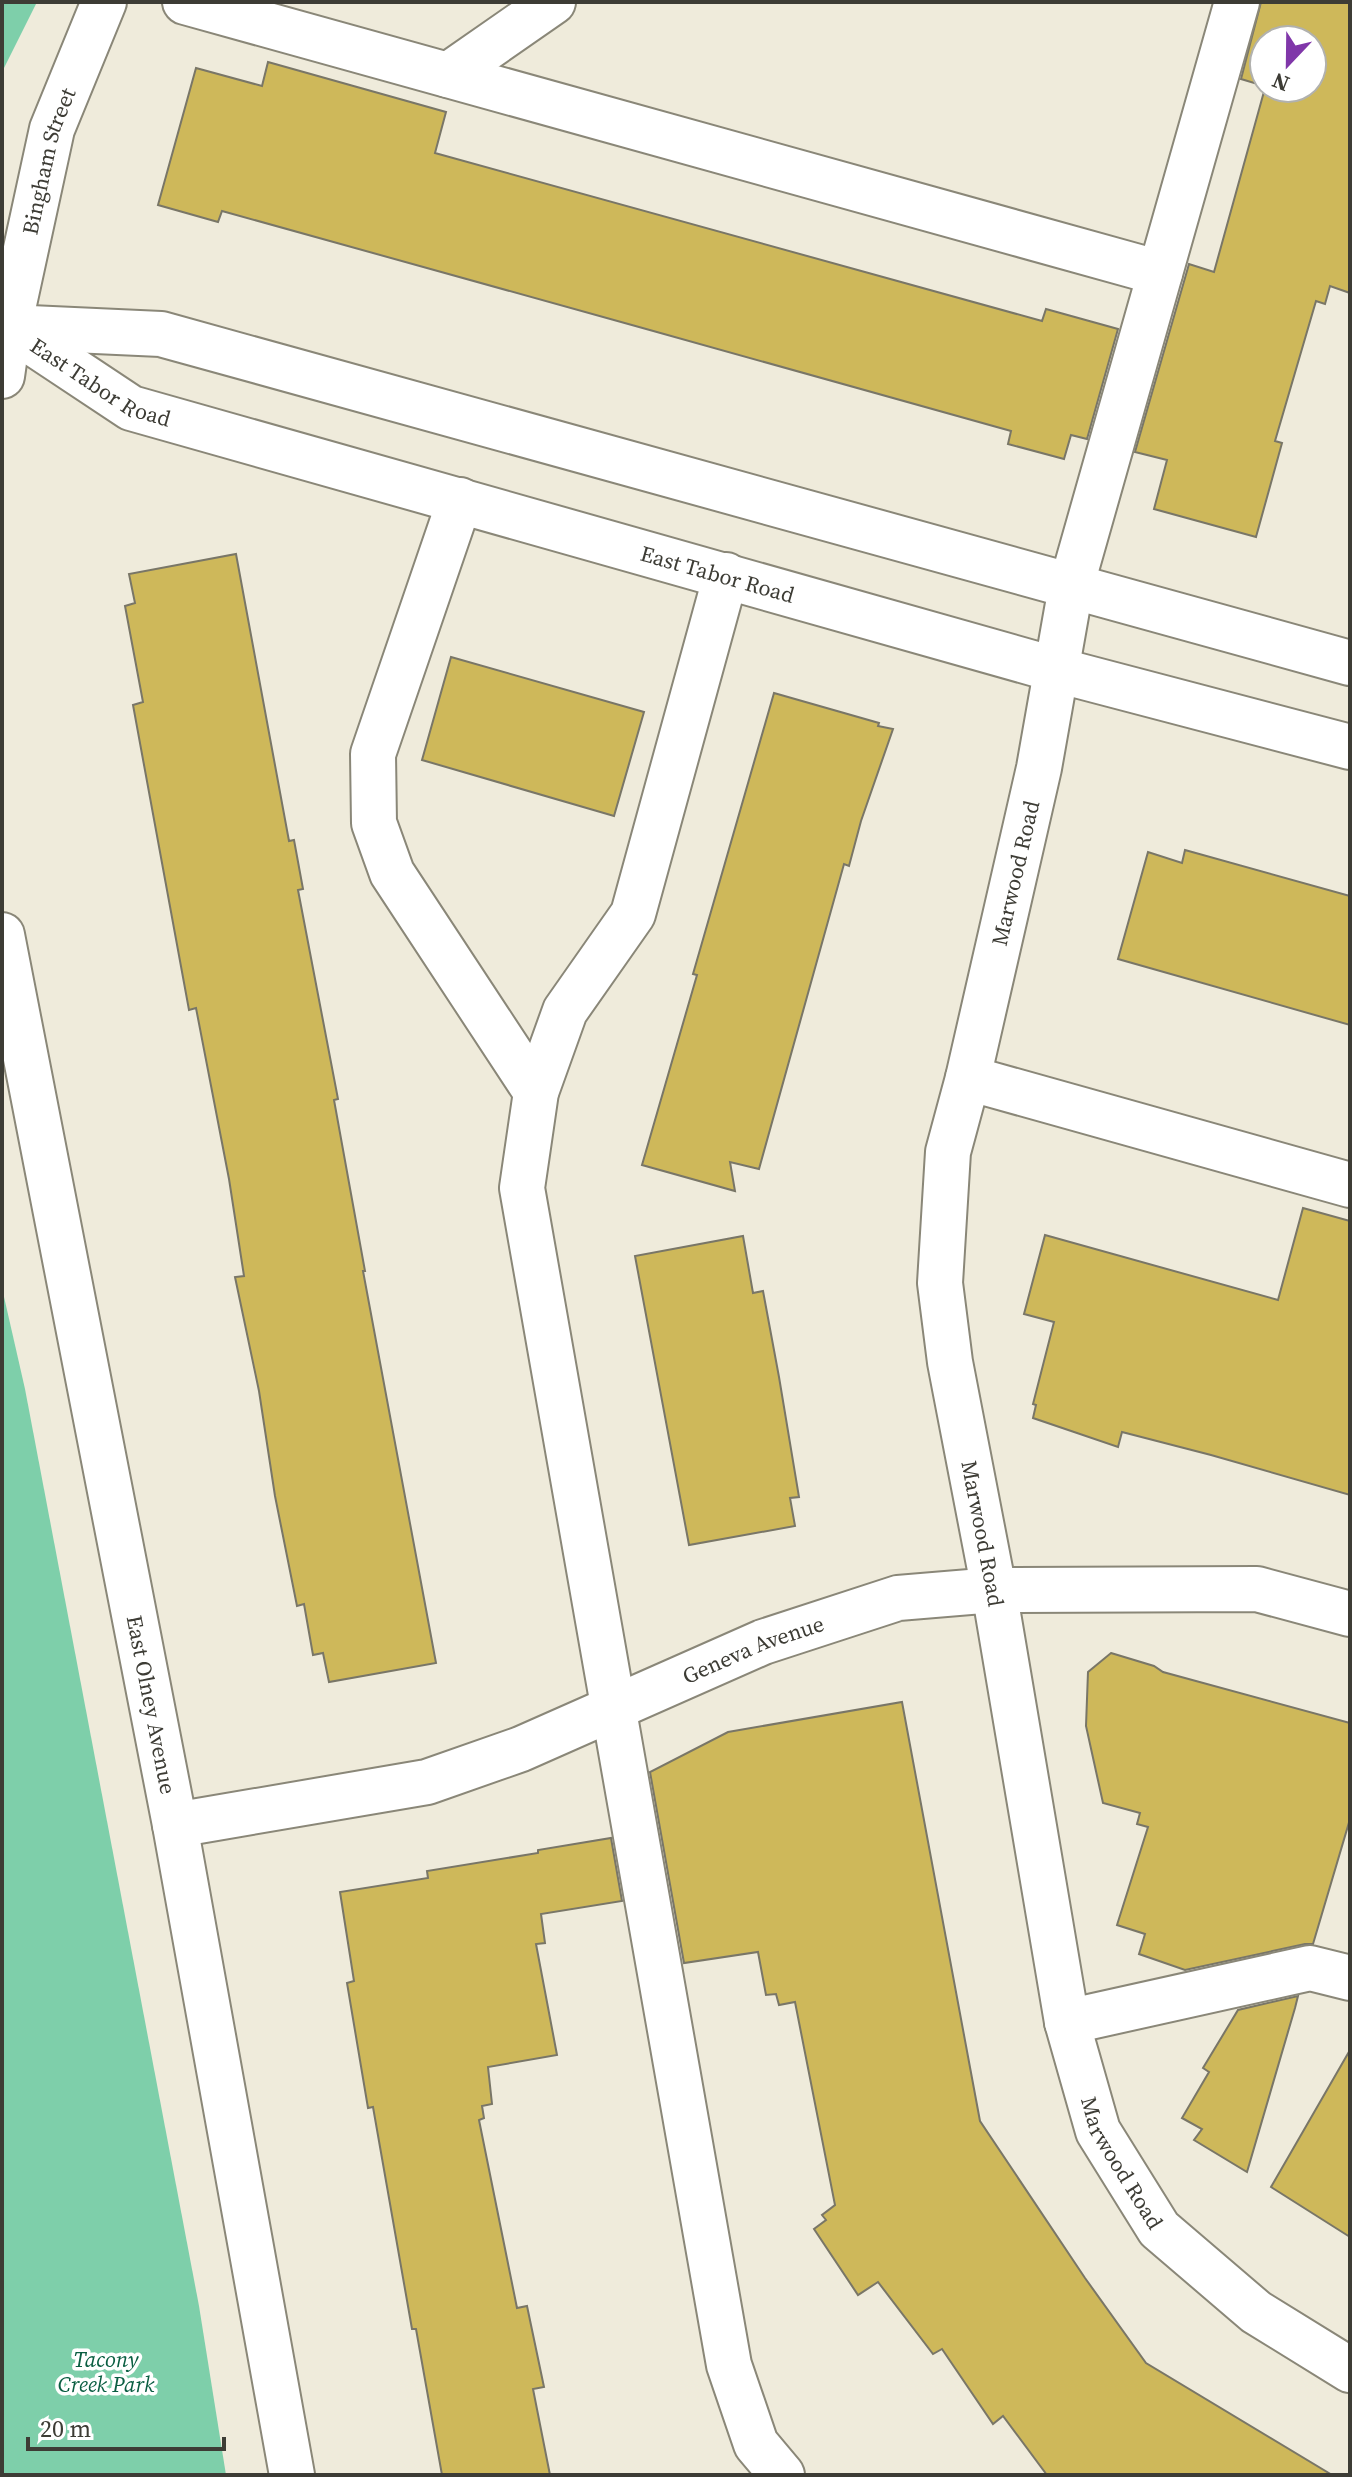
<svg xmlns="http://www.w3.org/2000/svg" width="1352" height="2477" viewBox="0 0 1352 2477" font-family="'Source Serif 4',serif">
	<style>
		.green { fill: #7ecfaa }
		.building { fill: #ceb85a; stroke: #797667; stroke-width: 2 }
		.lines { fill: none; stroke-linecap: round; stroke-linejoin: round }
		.minor-casing { stroke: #8a8778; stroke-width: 48 }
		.minor { stroke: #fff; stroke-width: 44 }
		.labels { text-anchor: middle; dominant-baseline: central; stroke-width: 7; stroke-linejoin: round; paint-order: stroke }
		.street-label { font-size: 22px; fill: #3d3c35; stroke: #fff }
		.park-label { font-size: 22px; font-style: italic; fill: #0a5e42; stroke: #fff }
	</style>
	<rect width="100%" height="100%" fill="#efebdb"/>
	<g class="green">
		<path d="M2 2H37L2 72Z"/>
		<path d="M2 1288 25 1389 199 2306 226 2475H2Z"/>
	</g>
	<g class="building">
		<path d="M1261 2H1350V293L1330 286 1325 304 1316 301 1275 441 1282 443 1256 537 1154 509 1167 460 1135 452 1189 264 1214 272 1265 88H1312V40H1264V86L1241 79Z"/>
		<path d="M268 62 446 112 435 153 1042 321 1046 309 1118 329 1087 439 1071 435 1064 459 1008 444 1011 431 639 327 222 211 218 222 158 205 196 68 262 86Z"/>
		<path d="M236 554 289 841 294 840 303 889 298 890 338 1099 334 1100 365 1271H363L436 1663 329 1682 323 1653 313 1655 304 1604 297 1606 275 1496 259 1391 235 1277 244 1276 229 1179 196 1008 189 1010 133 705 143 702 125 606 135 603 129 574Z"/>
		<path d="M451 657 644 712 614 816 422 760Z"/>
		<path d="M774 693 879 723 878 726 893 729 861 821 849 866 844 864 759 1169 730 1162 735 1191 642 1165 697 975 693 974Z"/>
		<path d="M1185 850 1350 896V1025L1118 959 1148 852 1182 863Z"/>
		<path d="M1303 1208 1350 1221V1495L1211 1455 1122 1432 1118 1447 1033 1418 1036 1405 1033 1404 1054 1322 1024 1314 1045 1235 1278 1300Z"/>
		<path d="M743 1236 753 1293 763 1291 779 1377 799 1497 790 1498 795 1526 689 1545 635 1256Z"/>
		<path d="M1111 1653 1154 1666 1163 1672 1350 1723V1819L1313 1944H1305L1185 1970 1139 1954 1145 1934 1117 1925 1148 1827 1137 1824 1140 1813 1103 1803 1086 1726 1088 1672Z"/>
		<path d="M902 1702 980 2121 1085 2278 1146 2363 1332 2475H1047L1003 2416 993 2424 942 2349 933 2354 878 2282 858 2295 814 2229 826 2220 822 2215 835 2205 795 2002 779 2005 776 1994 766 1995 758 1952 684 1963 650 1772 728 1732Z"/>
		<path d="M611 1838 622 1901 541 1914 545 1943 536 1944 557 2055 488 2067 492 2104 482 2106 484 2118 479 2120 517 2308 527 2306 544 2387 533 2389 550 2475H442L416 2329H412L373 2107 368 2108 347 1983 354 1981 340 1892 428 1878 427 1871 538 1853V1850Z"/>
		<path d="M1298 1996 1295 2008 1247 2172 1194 2140 1202 2129 1182 2118 1209 2072 1203 2068 1238 2010Z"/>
		<path d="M1350 2050V2237L1271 2187Z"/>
	</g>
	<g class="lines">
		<defs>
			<g id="minor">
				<path d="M185 2 1160 273"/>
				<path id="s1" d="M1237 2 1071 587 1039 768 968 1078 948 1152 940 1283 950 1362 994 1590 1067 2022 1098 2131 1159 2229 1256 2312 1350 2370"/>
				<path d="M448 75 553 2"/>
				<path d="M8 327 161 334 1350 663"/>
				<path id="s2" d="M9 327 131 408 1057 670 1350 747"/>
				<path id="s3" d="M2 376 9 327 52 129 104 2"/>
				<path d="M460 500 373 754 374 823 392 873 536 1092"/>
				<path d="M726 575 633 914 565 1011 536 1092 522 1188 729 2365 756 2444 782 2475"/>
				<path id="s4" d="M2 935 175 1825 292 2475"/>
				<path d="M968 1078 1350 1185"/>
				<path id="s5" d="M175 1825 427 1782 521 1749 763 1642 898 1598 994 1590 1257 1589 1350 1614"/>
				<path d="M1067 2022 1310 1968 1350 1978"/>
			</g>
		</defs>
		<use href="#minor" class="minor-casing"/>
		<use href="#minor" class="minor"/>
	</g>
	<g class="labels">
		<g class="street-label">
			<text stroke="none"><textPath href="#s3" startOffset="220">Bingham Street</textPath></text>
			<text stroke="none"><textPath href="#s2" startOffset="108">East Tabor Road</textPath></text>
			<text stroke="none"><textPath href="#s2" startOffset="756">East Tabor Road</textPath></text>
			<text transform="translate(1015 873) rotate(-77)">Marwood Road</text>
			<text stroke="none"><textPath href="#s1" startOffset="1572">Marwood Road</textPath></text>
			<text stroke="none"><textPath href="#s5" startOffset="608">Geneva Avenue</textPath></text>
			<text stroke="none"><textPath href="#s4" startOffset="784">East Olney Avenue</textPath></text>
			<text stroke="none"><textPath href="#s1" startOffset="2220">Marwood Road</textPath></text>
		</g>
		<g class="park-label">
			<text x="106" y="2359">Tacony<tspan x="106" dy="25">Creek Park</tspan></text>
		</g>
	</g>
	<rect width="1352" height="2477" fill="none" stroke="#3d3c35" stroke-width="8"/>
	<g transform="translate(1288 64) rotate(202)"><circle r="38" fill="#ffffff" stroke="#b1b1ae" stroke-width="2"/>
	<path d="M0-6L14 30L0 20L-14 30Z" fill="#8037a9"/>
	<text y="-12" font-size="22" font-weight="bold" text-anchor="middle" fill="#3d3c35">N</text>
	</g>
	<path d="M28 2437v12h196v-12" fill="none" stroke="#3d3c35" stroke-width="4"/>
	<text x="40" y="2437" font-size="24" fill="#3d3c35" stroke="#ffffff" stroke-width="6" paint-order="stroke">20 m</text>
</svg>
